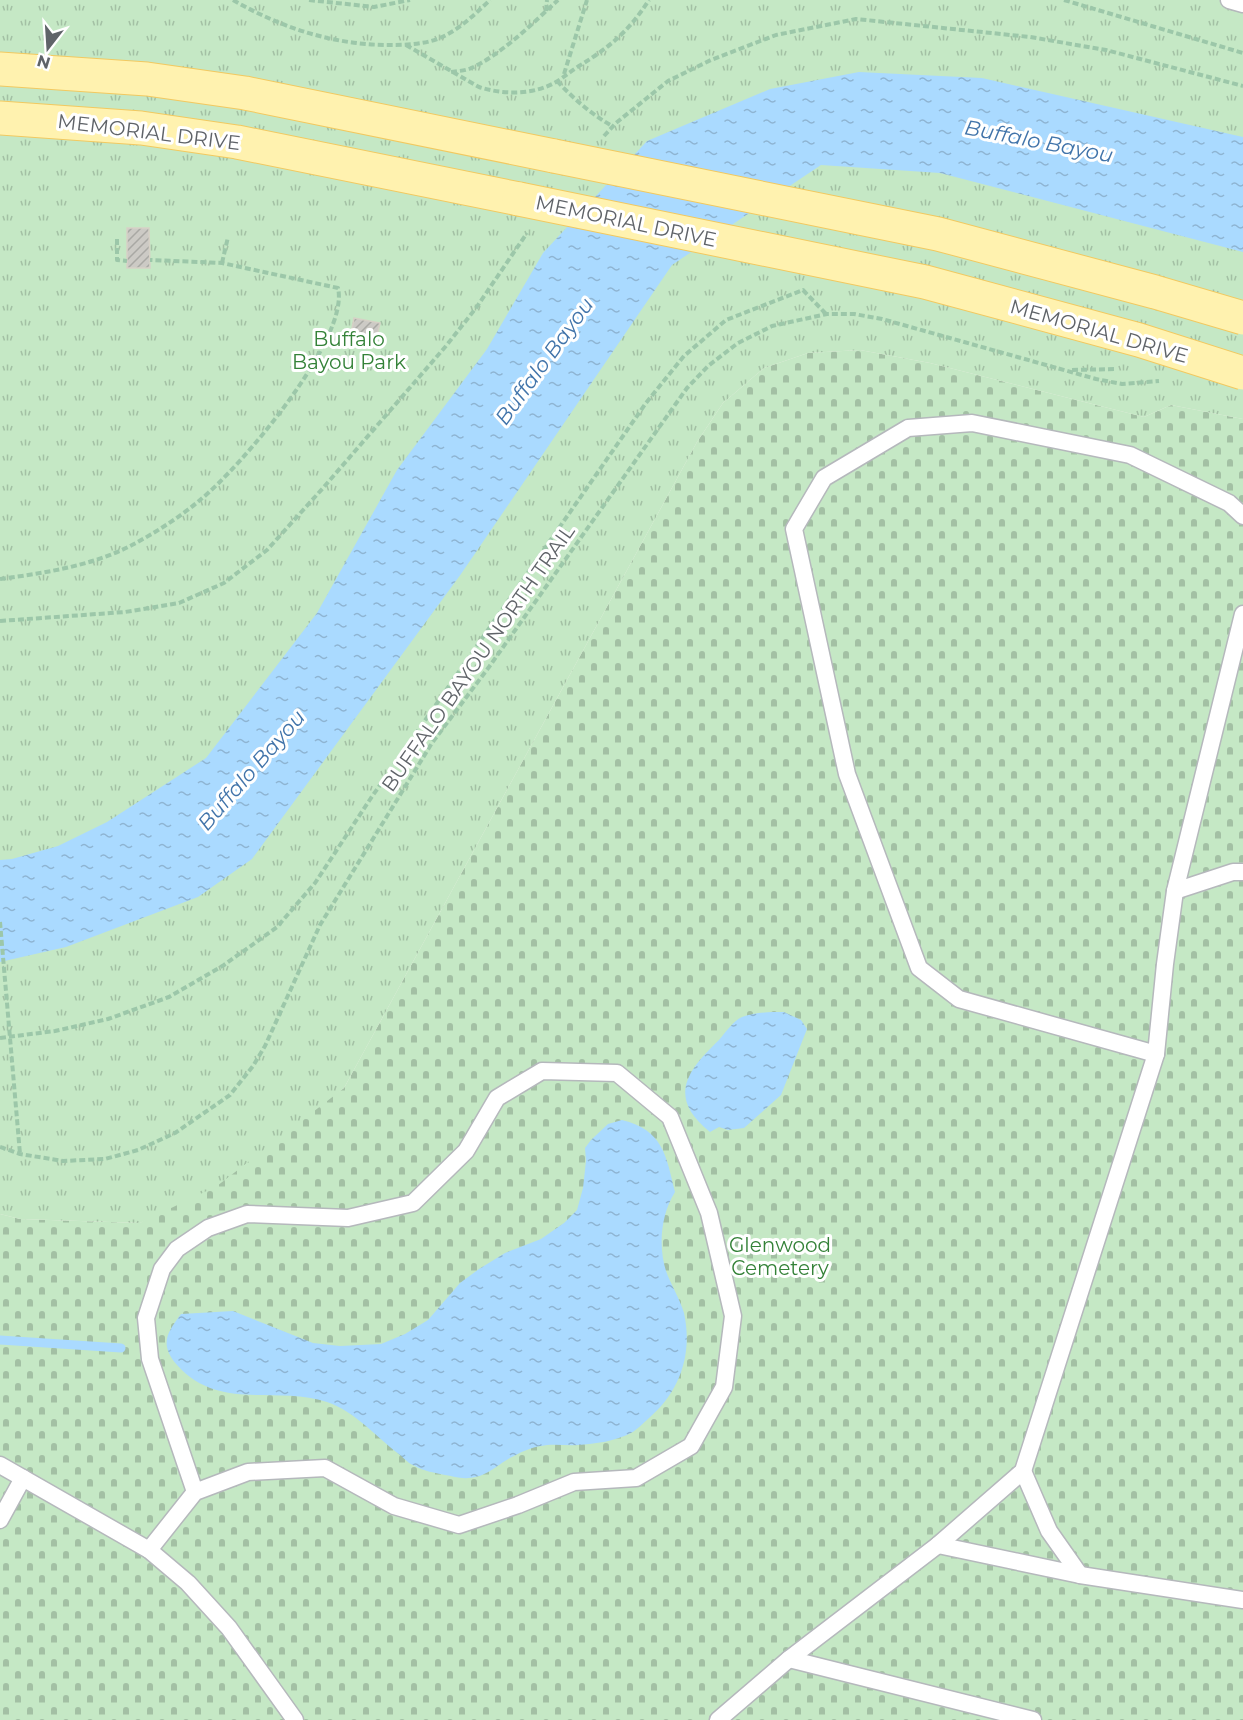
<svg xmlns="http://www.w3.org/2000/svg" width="1243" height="1720" viewBox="0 0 1243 1720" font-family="Montserrat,sans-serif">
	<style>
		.cemetery { fill: url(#cemetery-stones) }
		.park { fill: url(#park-tufts) }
		.water { fill: url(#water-ripples) }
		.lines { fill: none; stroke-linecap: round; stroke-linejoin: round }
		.stream { stroke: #aadaff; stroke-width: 9 }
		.building { fill: url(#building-hatch); stroke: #d6d1c6; stroke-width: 1.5 }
		.service-casing { stroke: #b5b8bc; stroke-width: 19 }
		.primary-casing { stroke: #f2c960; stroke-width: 35 }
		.path { stroke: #9cc7a9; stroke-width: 4; stroke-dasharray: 6 3; stroke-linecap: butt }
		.service { stroke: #fff; stroke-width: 16 }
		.primary { stroke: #fff2af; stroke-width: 33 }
		.primary-bridge-casing { stroke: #f2c960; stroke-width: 35; stroke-linecap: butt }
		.primary-bridge { stroke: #fff2af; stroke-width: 33 }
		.labels { text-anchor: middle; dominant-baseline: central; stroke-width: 6; stroke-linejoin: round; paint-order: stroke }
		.street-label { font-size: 20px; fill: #5f6368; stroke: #fff }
		.park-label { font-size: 20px; fill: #348238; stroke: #fff }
		.water-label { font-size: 21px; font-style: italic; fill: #4174aa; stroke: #fff }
	</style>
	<defs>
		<pattern id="cemetery-stones" width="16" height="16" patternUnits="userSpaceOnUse" patternTransform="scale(1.5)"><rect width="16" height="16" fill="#c5e8c5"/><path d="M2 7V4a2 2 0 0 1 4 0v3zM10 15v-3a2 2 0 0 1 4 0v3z" fill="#a3c0a4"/></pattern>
		<pattern id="park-tufts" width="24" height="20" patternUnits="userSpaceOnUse" patternTransform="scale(1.5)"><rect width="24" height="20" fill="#c5e8c5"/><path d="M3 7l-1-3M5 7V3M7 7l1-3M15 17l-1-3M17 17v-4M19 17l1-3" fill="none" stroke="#a3c0a4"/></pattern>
		<pattern id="water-ripples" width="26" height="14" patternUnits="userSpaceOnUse" patternTransform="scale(1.5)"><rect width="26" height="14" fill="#aadaff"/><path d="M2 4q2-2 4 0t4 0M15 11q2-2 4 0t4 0" fill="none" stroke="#8eb4d2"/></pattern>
		<pattern id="building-hatch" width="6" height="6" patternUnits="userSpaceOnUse" patternTransform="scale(1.5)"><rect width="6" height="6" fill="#cccac5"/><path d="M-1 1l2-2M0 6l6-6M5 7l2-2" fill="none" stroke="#a9a8a4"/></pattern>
	</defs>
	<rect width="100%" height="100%" fill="#f1efe8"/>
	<path class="cemetery" d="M860 350 930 363 1144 417 1171 405 1243 419V1720H0V1214L20 1219 140 1223 344 1088 697 442 723 403 764 368 808 353Z"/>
	<path class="park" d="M0 0H1243V419L1171 405 1144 417 930 363 860 350 808 353 764 368 723 403 697 442 344 1088 217 1186 140 1223 20 1219 0 1214Z"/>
	<g class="water">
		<path d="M859 72 982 78 1243 137V252L940 173 821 165 672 265 461 574 252 859 198 897 66 947 0 962V860L12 859 58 846 107 822 206 758 317 613 397 470 487 349 543 253 647 141 770 89Z"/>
		<path d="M784 1012 801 1020 807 1029 781 1095 744 1128 728 1130 719 1127 710 1132C666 1097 688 1070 719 1040 725 1033 733 1021 742 1017 756 1012 770 1012 784 1012Z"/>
		<path d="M622 1120C663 1130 666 1155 675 1192 661 1214 658 1246 666 1271 671 1285 680 1299 684 1313 693 1354 680 1392 648 1419 643 1423 637 1430 631 1433 616 1441 595 1444 578 1445 566 1446 553 1443 541 1446 533 1447 523 1451 516 1455 499 1462 489 1477 468 1478 461 1479 452 1476 445 1475 436 1473 423 1471 415 1466 409 1464 405 1459 400 1455 376 1437 356 1412 327 1402 276 1385 219 1412 177 1365 159 1344 167 1333 181 1314L233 1311 313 1343 340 1346 381 1344 405 1334 428 1320 460 1283 479 1269 505 1253 541 1239 564 1223 577 1210 583 1188 586 1161 585 1148 591 1140 608 1124Z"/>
	</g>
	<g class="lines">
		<path class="stream" d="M0 1340 121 1348"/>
	</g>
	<g class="building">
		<path d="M127 228H149L150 268H127Z"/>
		<path d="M354 318 380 323 376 340 351 334Z"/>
	</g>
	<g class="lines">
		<defs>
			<g id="service">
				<path d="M1229 0 1243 4"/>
				<path d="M1175 891 1233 872H1243"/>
				<path d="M1156 1054 959 999 919 968 847 774 794 529 824 478 908 428 972 423 1130 455 1229 503 1243 516"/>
				<path d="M0 1465 149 1550 188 1583 229 1628 295 1720"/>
				<path d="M1023 1471 1049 1531 1080 1575"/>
				<path d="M0 1520 23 1478"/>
				<path d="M938 1545 1080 1575 1243 1600"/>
				<path d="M149 1550 195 1492 150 1359 146 1318 162 1269 177 1249 208 1228 247 1214 348 1218 413 1203 466 1151 497 1098 542 1071 617 1073 670 1117 709 1213 733 1316 724 1387 691 1446 636 1478 574 1482 518 1505 459 1525 394 1506 325 1468 248 1472 195 1492"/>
				<path d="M789 1659 1033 1720"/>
				<path d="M718 1720 789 1659 938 1545 1023 1471 1156 1054 1165 964 1175 891 1243 614"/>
			</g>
			<g id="primary">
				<path d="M0 69 147 79 245 93 554 156"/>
				<path d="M0 118 141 128 237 142 519 199"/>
			</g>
		</defs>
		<use href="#service" class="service-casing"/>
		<use href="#primary" class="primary-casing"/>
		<g class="path">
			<path d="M233 0C280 27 330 44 385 45 400 45 416 45 431 41 454 35 473 16 490 0"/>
			<path d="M309 0 374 7 410 0"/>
			<path d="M1064 0 1243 53"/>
			<path d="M546 11 547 0"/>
			<path d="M406 45 479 87C504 95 533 95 556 82 564 77 571 71 579 66 610 47 629 31 649 0"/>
			<path d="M451 72C457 71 463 71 469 69 500 56 533 23 558 0"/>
			<path d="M564 74 587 0"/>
			<path d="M557 81C574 99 591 114 612 126"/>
			<path d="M604 136 616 123 668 81 711 60 776 35 856 19 1030 37 1106 50 1243 86"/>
			<path d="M117 239V260L127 261"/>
			<path d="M222 263 228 237"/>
			<path d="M1072 370 1116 369"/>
			<path d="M0 579C44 573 92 566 132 545 155 533 180 517 200 500 239 469 350 339 338 288L222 263 150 260"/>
			<path d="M0 621 125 612 179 603 224 583 267 550 323 488 446 346 476 308 527 233"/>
			<path d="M0 922 20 1154"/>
			<path d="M0 1038 55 1031 108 1019 169 997 224 965 277 927 315 883 371 798 646 403 684 356 726 320 803 290 826 314"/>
			<path d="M0 1147 20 1154 63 1161 105 1159 138 1150 175 1133 230 1095 253 1066 265 1046 320 925 432 743 489 667 687 388 708 366 738 343 772 326 827 314H854L882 319 1096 379 1122 384 1159 381"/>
		</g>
		<use href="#service" class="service"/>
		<use href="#primary" class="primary"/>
		<defs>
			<g id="primary-bridge">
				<path d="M554 156 938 234 1155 292 1243 318"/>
				<path d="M519 199 925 282 1139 340 1243 373"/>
			</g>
		</defs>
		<use href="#primary-bridge" class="primary-bridge-casing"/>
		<use href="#primary-bridge" class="primary-bridge"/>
	</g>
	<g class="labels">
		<g class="street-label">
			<text transform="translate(149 132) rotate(7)">MEMORIAL DRIVE</text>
			<text transform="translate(626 221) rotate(12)">MEMORIAL DRIVE</text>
			<text transform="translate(1099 331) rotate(16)">MEMORIAL DRIVE</text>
			<text transform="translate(478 658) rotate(-55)">BUFFALO BAYOU NORTH TRAIL</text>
		</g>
		<g class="park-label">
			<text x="349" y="339">Buffalo<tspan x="349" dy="23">Bayou Park</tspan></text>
			<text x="780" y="1245">Glenwood<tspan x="780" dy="23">Cemetery</tspan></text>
		</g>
		<g class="water-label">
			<text transform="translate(1039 141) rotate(11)">Buffalo Bayou</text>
			<text transform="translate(544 361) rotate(-54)">Buffalo Bayou</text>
			<text transform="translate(251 770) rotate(-49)">Buffalo Bayou</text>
		</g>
	</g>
	<g transform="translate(48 48) rotate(197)" stroke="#ffffff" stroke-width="4.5" paint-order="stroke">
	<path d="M0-4.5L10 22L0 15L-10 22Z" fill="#5f6368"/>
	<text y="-9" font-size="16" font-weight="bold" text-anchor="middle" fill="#5f6368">N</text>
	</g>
</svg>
